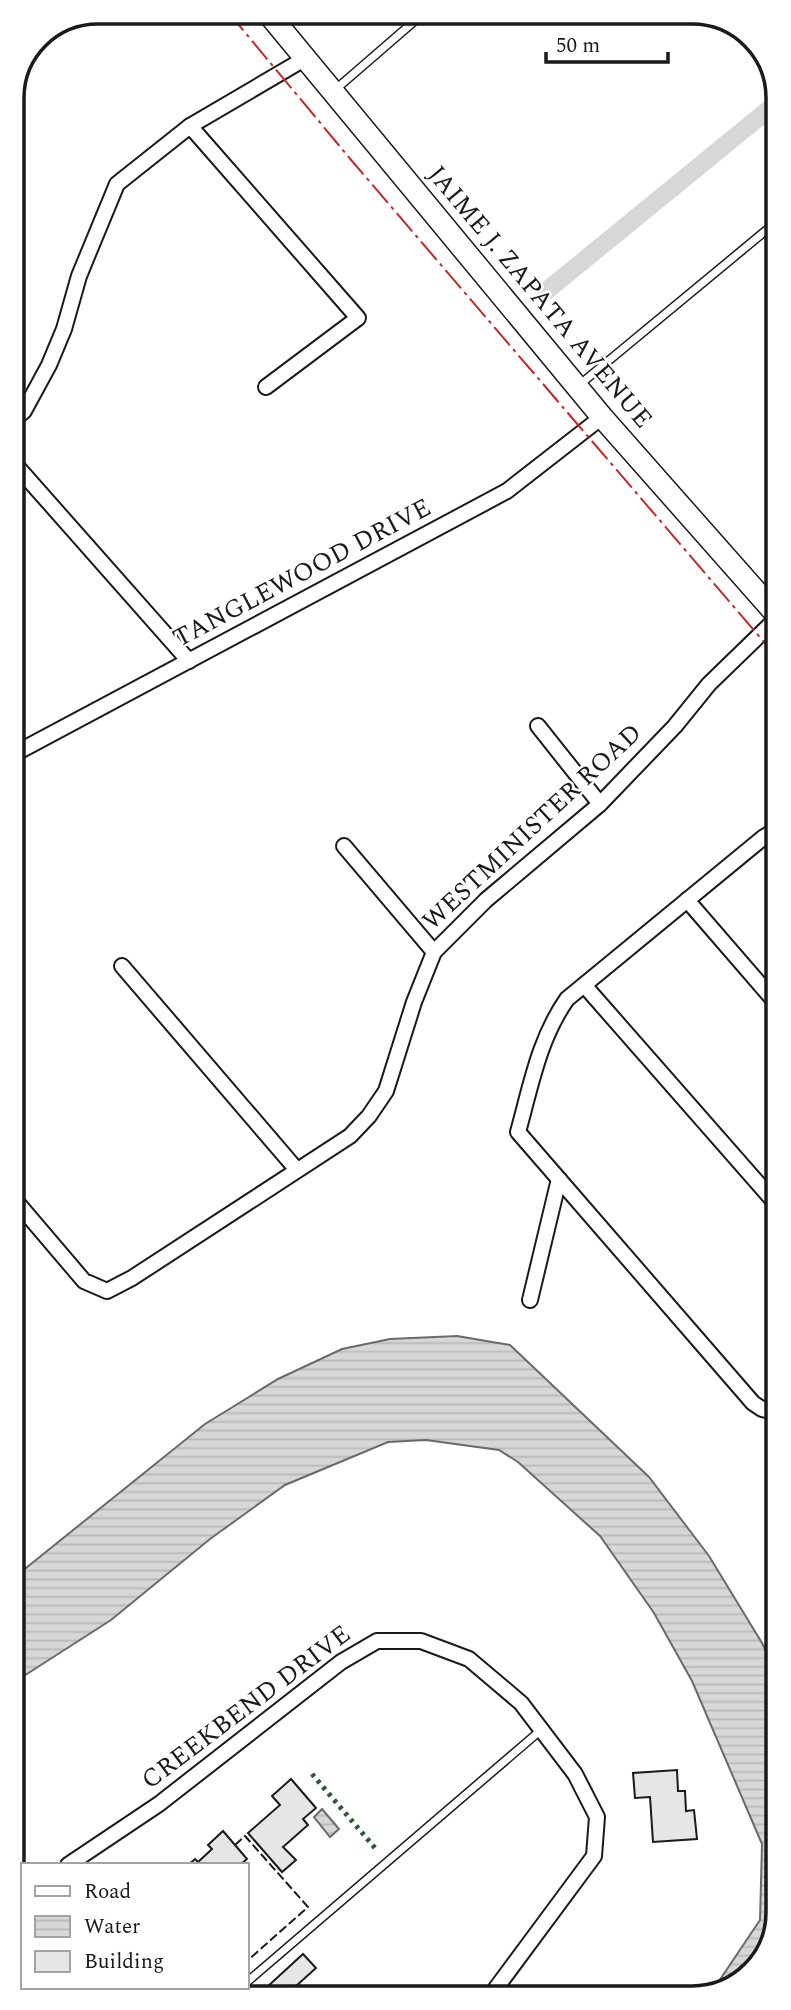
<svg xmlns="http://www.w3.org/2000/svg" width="791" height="2010" viewBox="0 0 791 2010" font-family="Spectral,serif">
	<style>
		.water { fill: url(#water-rules); stroke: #6a6a6a; stroke-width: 2 }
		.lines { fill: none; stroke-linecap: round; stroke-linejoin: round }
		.canal { stroke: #d7d7d7; stroke-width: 18 }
		.building { fill: #e6e6e6; stroke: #1a1a1a; stroke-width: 2 }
		.lane-casing { stroke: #1a1a1a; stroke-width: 10 }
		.street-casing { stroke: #1a1a1a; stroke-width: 18 }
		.secondary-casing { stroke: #1a1a1a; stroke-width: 24 }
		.lane { stroke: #fff; stroke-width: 7 }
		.street { stroke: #fff; stroke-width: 14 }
		.secondary { stroke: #fff; stroke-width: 21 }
		.hedge { stroke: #2b5a34; stroke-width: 5; stroke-dasharray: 3.5 5; stroke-linecap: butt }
		.fence { stroke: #1a1a1a; stroke-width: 2; stroke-dasharray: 9 3.5; stroke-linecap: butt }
		.power { stroke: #c62828; stroke-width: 2; stroke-dasharray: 24 5 3.5 5; stroke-linecap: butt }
		.labels { text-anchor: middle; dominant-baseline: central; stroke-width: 5; stroke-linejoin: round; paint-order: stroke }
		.street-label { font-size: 26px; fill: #1a1a1a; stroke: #fff }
		.rim { fill: none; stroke: #1a1a1a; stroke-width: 3.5 }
	</style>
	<defs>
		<pattern id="water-rules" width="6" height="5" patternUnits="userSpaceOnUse" patternTransform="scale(1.75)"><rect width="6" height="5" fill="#d7d7d7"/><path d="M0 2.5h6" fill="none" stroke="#b8b8b8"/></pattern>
	</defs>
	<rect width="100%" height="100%" fill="#fff"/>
	<g class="water">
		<path d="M457 1336 510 1345 649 1477 709 1556 762 1643 778 1676 779 1912 761 1964 720 1993H711L760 1920 762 1844 692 1681 654 1613 600 1536 518 1462 499 1450 426 1440 388 1442 285 1485 210 1539 111 1620 16 1681V1576L205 1424 278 1379 342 1349 390 1339Z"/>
		<path d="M322 1809 339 1829 330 1837 314 1817Z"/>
	</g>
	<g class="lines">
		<path class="canal" d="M545 292 774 105"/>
	</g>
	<g class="building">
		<path d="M677 1770 678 1791H685L686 1811 694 1810 697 1839 653 1842 650 1797 635 1798 633 1773Z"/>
		<path d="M291 1779 316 1808 303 1819 308 1825 283 1847 296 1860 282 1872 248 1833 280 1805 272 1796Z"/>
		<path d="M223 1831 247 1859 240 1865H188L195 1859 198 1862 212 1849 208 1845Z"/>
		<path d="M303 1954 316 1968 285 1996H275L267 1987Z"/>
	</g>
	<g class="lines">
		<defs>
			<g id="lane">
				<path d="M336 89 425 12"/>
				<path d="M578 386 775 223"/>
				<path d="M247 1982 541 1730"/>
				<path d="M229 1997 240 1987"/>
			</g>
			<g id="street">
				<path d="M190 126 358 318 266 387"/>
				<path d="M13 420 24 411 49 365 64 329 79 276 117 184 190 126 306 58"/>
				<path d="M13 462 189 661"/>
				<path d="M538 726 600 804"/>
				<path d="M14 754 507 491 602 417"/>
				<path d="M776 830 764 837 567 999C539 1039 531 1085 518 1132L753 1403 762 1409 778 1413"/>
				<path d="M344 846 434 952"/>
				<path d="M687 900 777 1004"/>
				<path d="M122 966 297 1170"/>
				<path d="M584 985 777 1205"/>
				<path d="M15 1200 84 1281 107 1291 132 1278 350 1136 369 1116 386 1091 414 1002 434 952 486 900 600 804 675 726 709 684 776 619"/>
				<path d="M530 1300 559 1179"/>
				<path d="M68 1865 159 1804 341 1662 377 1641H421L469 1659 521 1703 575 1774 597 1817 594 1856 491 1995"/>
				<path d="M17 1898 23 1894"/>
			</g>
			<path id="secondary" d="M267 12 602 417 776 614"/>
		</defs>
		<use href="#lane" class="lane-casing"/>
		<use href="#street" class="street-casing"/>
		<use href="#secondary" class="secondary-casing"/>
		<use href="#lane" class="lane"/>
		<use href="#street" class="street"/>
		<use href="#secondary" class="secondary"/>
		<path class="hedge" d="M312 1774 375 1848"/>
		<path class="fence" d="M235 1845 245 1836 308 1907 247 1961"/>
		<path class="power" d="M228 12 352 161 776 656"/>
	</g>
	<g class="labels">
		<g class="street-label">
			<text transform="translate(540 297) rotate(50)">JAIME J. ZAPATA AVENUE</text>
			<text transform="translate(302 573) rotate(-28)">TANGLEWOOD DRIVE</text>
			<text transform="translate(532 827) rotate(-43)">WESTMINISTER ROAD</text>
			<text transform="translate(246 1707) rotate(-37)">CREEKBEND DRIVE</text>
		</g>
	</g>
	<path d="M0 0H791V2010H0ZM98 24H692A74 74 0 0 1 766 98V1912A74 74 0 0 1 692 1986H98A74 74 0 0 1 24 1912V98A74 74 0 0 1 98 24Z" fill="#fff" fill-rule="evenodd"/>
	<path class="rim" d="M98 24H692A74 74 0 0 1 766 98V1912A74 74 0 0 1 692 1986H98A74 74 0 0 1 24 1912V98A74 74 0 0 1 98 24Z"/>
	<rect x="21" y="1863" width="228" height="126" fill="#ffffff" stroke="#a3a3a3" stroke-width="2"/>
	<rect x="35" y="1886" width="35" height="10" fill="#ffffff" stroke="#a3a3a3" stroke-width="2"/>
	<text x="84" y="1898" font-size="21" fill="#1a1a1a">Road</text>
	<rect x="35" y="1916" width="35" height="21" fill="url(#water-rules)" stroke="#a3a3a3" stroke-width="2"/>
	<text x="84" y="1933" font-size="21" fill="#1a1a1a">Water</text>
	<rect x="35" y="1951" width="35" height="21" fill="#e6e6e6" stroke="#a3a3a3" stroke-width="2"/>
	<text x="84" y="1968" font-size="21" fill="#1a1a1a">Building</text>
	<path d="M546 52v10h122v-10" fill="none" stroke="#1a1a1a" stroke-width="3.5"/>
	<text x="556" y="52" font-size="21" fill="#1a1a1a" stroke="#ffffff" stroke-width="5" paint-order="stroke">50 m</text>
</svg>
